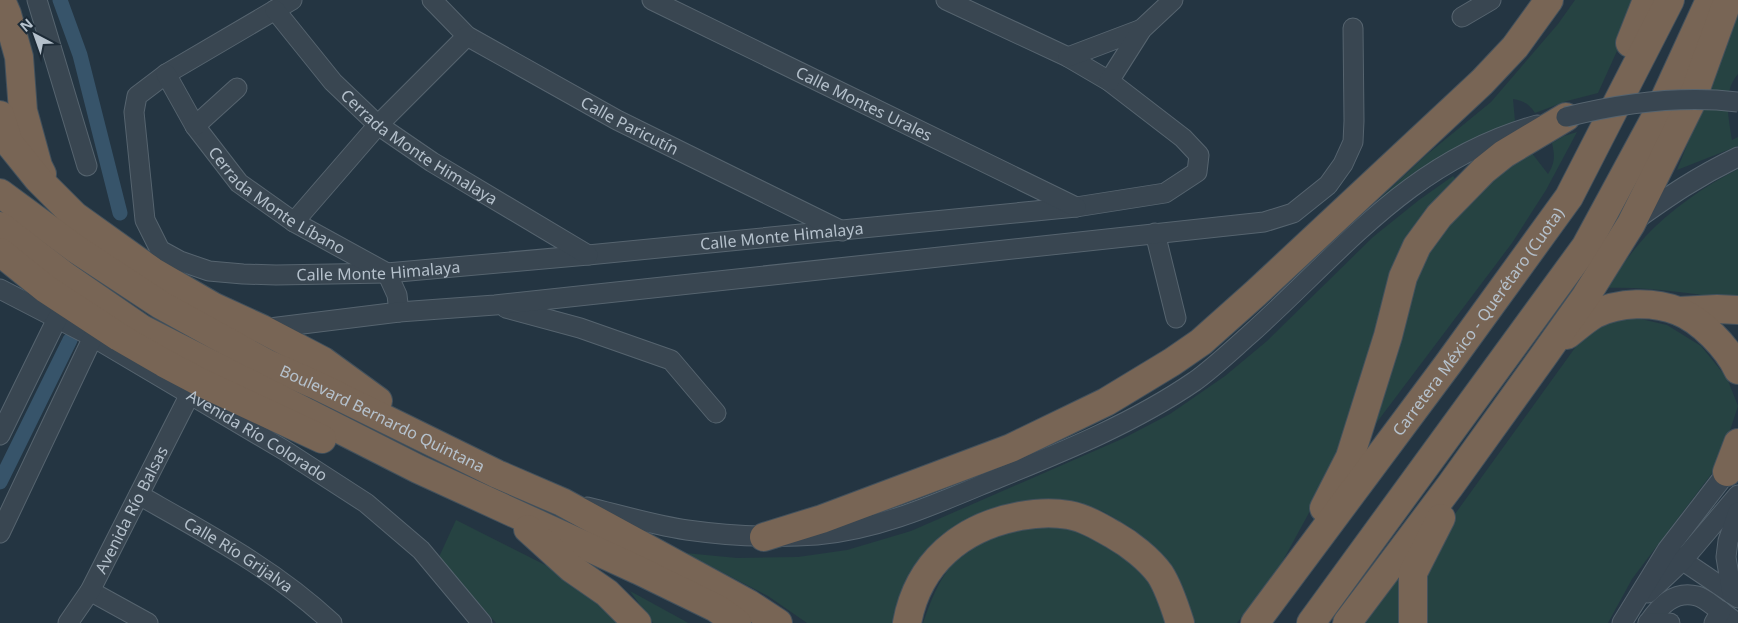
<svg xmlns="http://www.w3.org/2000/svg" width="1738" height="623" viewBox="0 0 1738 623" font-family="'Noto Sans',sans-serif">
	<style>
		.green { fill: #264342 }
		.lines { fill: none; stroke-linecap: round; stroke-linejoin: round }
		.canal { stroke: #37546a; stroke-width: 15 }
		.minor-casing { stroke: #56646f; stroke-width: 21 }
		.highway-casing { stroke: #43515c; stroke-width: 30 }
		.minor { stroke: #394651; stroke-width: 19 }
		.highway { stroke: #786555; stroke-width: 28 }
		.minor-bridge-casing { stroke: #56646f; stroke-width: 21; stroke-linecap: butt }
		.minor-bridge { stroke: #394651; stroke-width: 19 }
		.labels { text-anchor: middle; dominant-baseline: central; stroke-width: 4; stroke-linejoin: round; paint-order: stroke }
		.street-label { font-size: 16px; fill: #b5c1cc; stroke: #1d2b37 }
	</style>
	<rect width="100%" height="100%" fill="#243542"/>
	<g class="green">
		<path d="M1575 0H1640L1598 93 1567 101 1535 113C1529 104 1524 101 1513 99L1515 121 1481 136 1353 224 1425 156 1491 102 1558 24Z"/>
		<path d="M1738 0V74C1722 92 1729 119 1732 140L1738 137V146L1677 170 1717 70Z"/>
		<path d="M1577 132 1546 190 1512 243 1362 442 1415 266 1477 190 1531 152 1548 174C1555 163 1555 156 1552 143L1564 136Z"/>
		<path d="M1738 169V300C1694 294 1649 286 1604 288 1618 271 1631 253 1645 237 1671 209 1705 186 1738 169Z"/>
		<path d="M1453 176 1458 182 1394 268 1372 338 1355 410 1335 465 1280 566 1237 623H1189L1157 554 1136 531 1102 511 1066 501 1001 509 897 623H807L768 596 685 553 737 558 798 557 847 550 911 531 1124 438 1170 414 1225 376 1267 341 1373 237 1419 200Z"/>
		<path d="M1632 317 1667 325 1701 346 1727 378 1738 406 1719 464 1632 579 1608 623H1426L1427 562 1442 532 1590 327Z"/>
		<path d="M456 520 575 580 622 623H496L439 557Z"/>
		<path d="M1065 526 1098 536 1146 573 1161 601 1166 623H923C930 603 938 581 952 565 956 560 962 557 967 553 997 530 1030 527 1065 526Z"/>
		<path d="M1406 562 1404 623H1361Z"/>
		<path d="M630 591 683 620 688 623H653Z"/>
	</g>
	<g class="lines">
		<g class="canal">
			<path d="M60 0 80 55 120 213"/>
			<path d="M0 482 70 340"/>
		</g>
		<defs>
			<g id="minor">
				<path d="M37 0 87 166"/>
				<path id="s1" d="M292 0 166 74 137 96 134 112 145 220 160 250 180 261 209 271 243 274 276 275 387 273 588 255 1076 207 1165 193 1197 172 1199 155 1183 138 1109 81 1068 57 946 0"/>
				<path id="s2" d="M432 0 467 36 617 120 842 231"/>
				<path id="s3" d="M652 0 1076 207"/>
				<path id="s4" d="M275 10 333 82 378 125 432 162 588 255"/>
				<path d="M1462 17 1491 0"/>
				<path d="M1068 57 1142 29"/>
				<path id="s5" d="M166 74 195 126 239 183 294 222 387 273 397 295 399 312"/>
				<path d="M1109 81 1142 29 1173 0"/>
				<path d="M195 126 237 88"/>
				<path d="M1634 221C1669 196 1698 176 1738 157"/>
				<path d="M294 222 378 125 467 36"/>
				<path d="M1155 233 1176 318"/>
				<path id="s6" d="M0 289 93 337 284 450 366 503 421 550 482 623"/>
				<path d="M506 308 580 328 671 360 716 413"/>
				<path d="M262 329 399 312 495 305 1264 222 1293 213 1328 185 1343 164 1353 142 1354 121 1353 28"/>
				<path d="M0 435 57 319"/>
				<path id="s7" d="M139 495C206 533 276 570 332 623"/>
				<path d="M587 507C620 515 654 525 687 530 730 536 774 538 817 535 876 530 931 506 986 483 1057 454 1131 425 1195 381 1213 368 1231 351 1248 336 1342 252 1409 161 1537 125"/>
				<path d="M0 533 93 337"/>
				<path d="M1673 554 1738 598"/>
				<path d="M90 591 148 623"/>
				<path d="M1648 593 1682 561 1738 495"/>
				<path d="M1732 594 1726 557 1728 541 1738 512"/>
				<path d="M1721 611 1737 623"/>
				<path id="s8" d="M68 623 90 591 190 394"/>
				<path d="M1622 623 1667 550 1734 463"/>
				<path d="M1648 623C1660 606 1674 590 1697 596 1705 598 1714 607 1721 611L1714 623"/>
				<path d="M1648 623H1670"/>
			</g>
			<g id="highway">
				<path d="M1 0 7 14 19 57 23 111 38 166 42 174"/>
				<path d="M1630 43 1647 0"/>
				<path d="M0 115 9 143 38 179 75 216 152 271 214 307 262 329 323 361 378 401"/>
				<path id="s9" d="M0 193 76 249 161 305 266 363 318 386 497 474 562 502 749 604 778 623"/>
				<path d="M0 226 65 276 142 329 418 469 638 570 716 608 737 623"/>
				<path d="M0 252 46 289 119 337 164 363 202 383 322 439"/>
				<path d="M1679 311 1717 309 1738 310"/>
				<path d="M1567 335C1576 328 1585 320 1595 314 1619 302 1653 301 1678 311 1701 320 1728 348 1738 370"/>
				<path d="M1727 472 1738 443"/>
				<path d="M1324 508 1350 457 1388 336 1403 277 1417 246 1439 216 1484 170 1504 154 1566 117"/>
				<path d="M528 529 571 568 607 593 637 623"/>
				<path d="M764 537 822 519 1011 448 1106 402 1172 362 1201 342 1256 293 1482 82 1515 47 1549 0"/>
				<path d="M907 623C918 563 961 527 1020 516 1036 513 1053 512 1069 515 1085 518 1100 527 1114 535 1130 544 1149 559 1160 574 1169 588 1175 607 1180 623"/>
				<path id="s10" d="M1255 623 1448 364 1569 197 1670 0"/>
				<path d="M1311 623 1586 246 1659 111 1710 0"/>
				<path d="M1347 623 1450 486 1542 358 1586 296 1631 224 1690 105 1728 0"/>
				<path d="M1413 623V573L1441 518"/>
			</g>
		</defs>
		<use href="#minor" class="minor-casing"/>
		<use href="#highway" class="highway-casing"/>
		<use href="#minor" class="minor"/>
		<use href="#highway" class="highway"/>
		<defs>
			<path id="minor-bridge" d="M1566 117C1622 103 1680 95 1738 102"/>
		</defs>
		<use href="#minor-bridge" class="minor-bridge-casing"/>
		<use href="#minor-bridge" class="minor-bridge"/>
	</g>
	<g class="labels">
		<g class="street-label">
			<text stroke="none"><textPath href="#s3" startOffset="236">Calle Montes Urales</textPath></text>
			<text stroke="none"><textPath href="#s2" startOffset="236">Calle Paricutín</textPath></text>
			<text stroke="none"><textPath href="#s4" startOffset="201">Cerrada Monte Himalaya</textPath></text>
			<text stroke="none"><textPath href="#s5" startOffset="172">Cerrada Monte Líbano</textPath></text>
			<text stroke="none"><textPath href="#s1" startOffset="969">Calle Monte Himalaya</textPath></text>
			<text stroke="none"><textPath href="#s1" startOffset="564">Calle Monte Himalaya</textPath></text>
			<text stroke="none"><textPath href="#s10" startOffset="375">Carretera México - Querétaro (Cuota)</textPath></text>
			<text stroke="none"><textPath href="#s9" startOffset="445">Boulevard Bernardo Quintana</textPath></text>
			<text stroke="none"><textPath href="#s6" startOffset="296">Avenida Río Colorado</textPath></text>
			<text stroke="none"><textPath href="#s8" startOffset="130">Avenida Río Balsas</textPath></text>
			<text stroke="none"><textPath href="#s7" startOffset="116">Calle Río Grijalva</textPath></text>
		</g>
	</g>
	<g transform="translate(35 35) rotate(319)" stroke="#1d2b37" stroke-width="4" paint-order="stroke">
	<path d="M0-4L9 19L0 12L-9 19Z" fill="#b5c1cc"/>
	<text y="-8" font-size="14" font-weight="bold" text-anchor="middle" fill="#b5c1cc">N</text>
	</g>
</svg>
